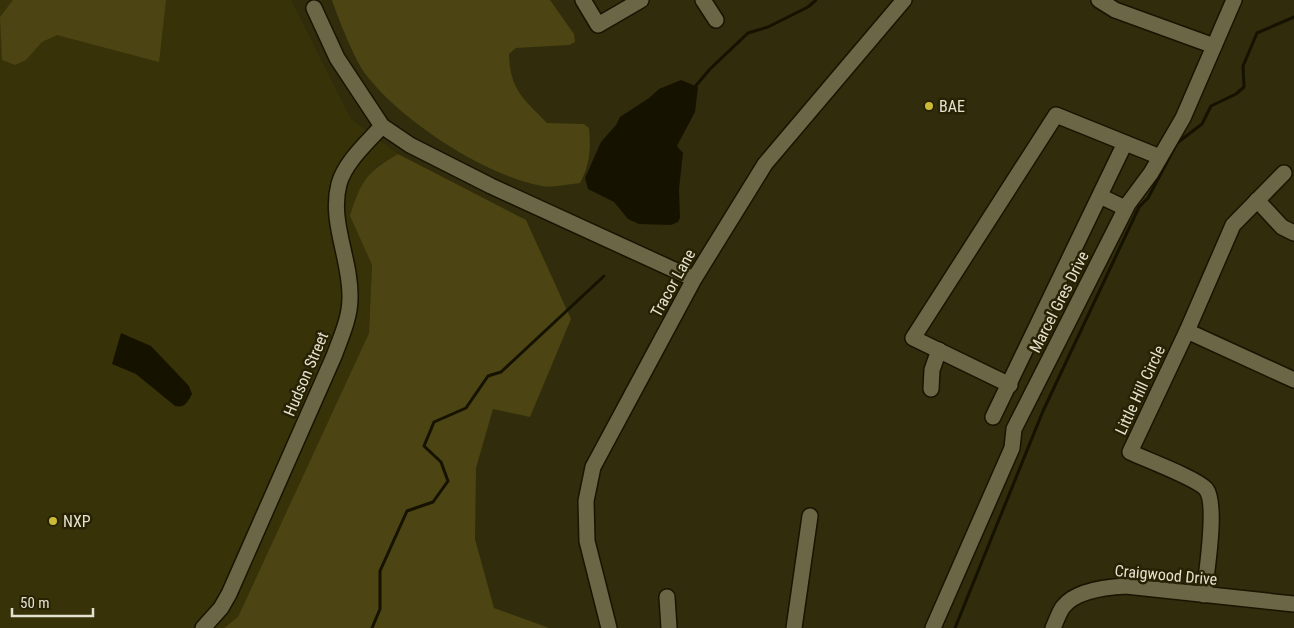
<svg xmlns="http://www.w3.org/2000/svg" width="1294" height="628" viewBox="0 0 1294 628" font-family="'Roboto Condensed',sans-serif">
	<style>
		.built { fill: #383208 }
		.green { fill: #4c4412 }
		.water { fill: #161200 }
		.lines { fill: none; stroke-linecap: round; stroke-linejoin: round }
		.stream { stroke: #161200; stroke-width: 3 }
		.minor-casing { stroke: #181400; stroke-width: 18 }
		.minor { stroke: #6b6646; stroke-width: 15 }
		.poi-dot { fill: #cdb938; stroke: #272203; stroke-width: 2 }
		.labels { text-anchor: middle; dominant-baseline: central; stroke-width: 5; stroke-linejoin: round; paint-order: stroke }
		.poi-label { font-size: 16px; fill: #e4e1cf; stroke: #272203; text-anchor: start }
		.street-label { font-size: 16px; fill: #e4e1cf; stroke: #272203 }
	</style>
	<rect width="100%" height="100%" fill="#312c0c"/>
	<path class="built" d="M0 0H291L351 119 398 154 376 166 350 216 372 265 369 333 238 617 224 628H0Z"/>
	<g class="green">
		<path d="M13 0H166L159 62 57 35 42 42 26 60 15 65 2 60 0 17Z"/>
		<path d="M332 0H550L574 34 575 42 569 45 516 48 509 54C510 90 523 98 547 123L584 124 589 128C591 148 590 165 580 183 568 184 553 188 542 186 484 175 403 122 367 76 355 62 338 18 332 0Z"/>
		<path d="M398 154 526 220 571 319 530 417 493 409 476 468 475 539 494 608 549 628H224L238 617 369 333 372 265 350 216C360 183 367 171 398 154Z"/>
	</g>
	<g class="water">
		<path d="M681 80 698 87 695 112 677 146 683 153 679 189 680 218 678 222 671 225 639 224 628 219 614 202 588 189 585 178 601 142 616 125 620 117 649 98 659 89Z"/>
		<path d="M121 333 151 346 189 386 192 394C187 403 185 408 175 406L136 374 112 364Z"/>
	</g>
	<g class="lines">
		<g class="stream">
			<path d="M693 89 710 69 748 33 768 27 808 7 816 0"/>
			<path d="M372 628 380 609V571L407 511 433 502 448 481 441 462 424 446 434 422 466 408 488 376 501 372 604 276"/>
			<path d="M955 628 1043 411 1139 207 1148 198 1177 143 1202 124 1211 106 1236 94 1244 87 1243 66 1257 33 1294 17"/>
		</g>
		<defs>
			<g id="minor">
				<path d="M583 0 598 25 641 0"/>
				<path d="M703 0 716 20"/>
				<path d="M1099 0 1115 10 1214 46"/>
				<path d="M314 8 337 58 382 126 410 145 491 186 694 279"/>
				<path d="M1100 196 1125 208"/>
				<path d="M1257 200 1282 227 1294 233"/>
				<path d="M1187 331 1294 380"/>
				<path d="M1010 385 913 338 1056 115 1160 157"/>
				<path d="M931 389 932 370 939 350"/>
				<path d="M993 417 1125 143"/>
				<path d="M1204 595C1206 574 1218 504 1206 489 1196 478 1147 460 1130 452L1187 331 1233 225 1284 173"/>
				<path d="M667 597 669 628"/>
				<path d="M203 628 221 608 229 594 334 356C341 337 350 318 350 298 351 259 329 222 339 184 345 162 367 143 382 126"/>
				<path d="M609 628 587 541 586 501 593 467 694 279 765 164 904 0"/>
				<path d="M794 628 810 516"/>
				<path d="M933 628 1012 448 1014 429 1128 204 1151 173 1183 118 1234 0"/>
				<path d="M1053 628C1056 622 1059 612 1063 607 1076 590 1107 587 1126 586L1294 604"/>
			</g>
		</defs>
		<use href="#minor" class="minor-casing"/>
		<use href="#minor" class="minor"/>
	</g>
	<g class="poi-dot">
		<circle cx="929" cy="106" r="5"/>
		<circle cx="53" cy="521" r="5"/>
	</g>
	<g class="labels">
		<g class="poi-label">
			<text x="939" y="106">BAE</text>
			<text x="63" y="521">NXP</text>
		</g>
		<g class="street-label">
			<text transform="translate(673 283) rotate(-61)">Tracor Lane</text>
			<text transform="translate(1059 302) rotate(-63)">Marcel Gres Drive</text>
			<text transform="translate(306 374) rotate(-67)">Hudson Street</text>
			<text transform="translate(1140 390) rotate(-65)">Little Hill Circle</text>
			<text transform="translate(1166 575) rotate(5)">Craigwood Drive</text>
		</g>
	</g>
	<path d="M12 608v8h81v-8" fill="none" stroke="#e4e1cf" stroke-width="2.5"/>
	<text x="20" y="608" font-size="15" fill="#e4e1cf" stroke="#272203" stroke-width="4" paint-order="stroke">50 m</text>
</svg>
